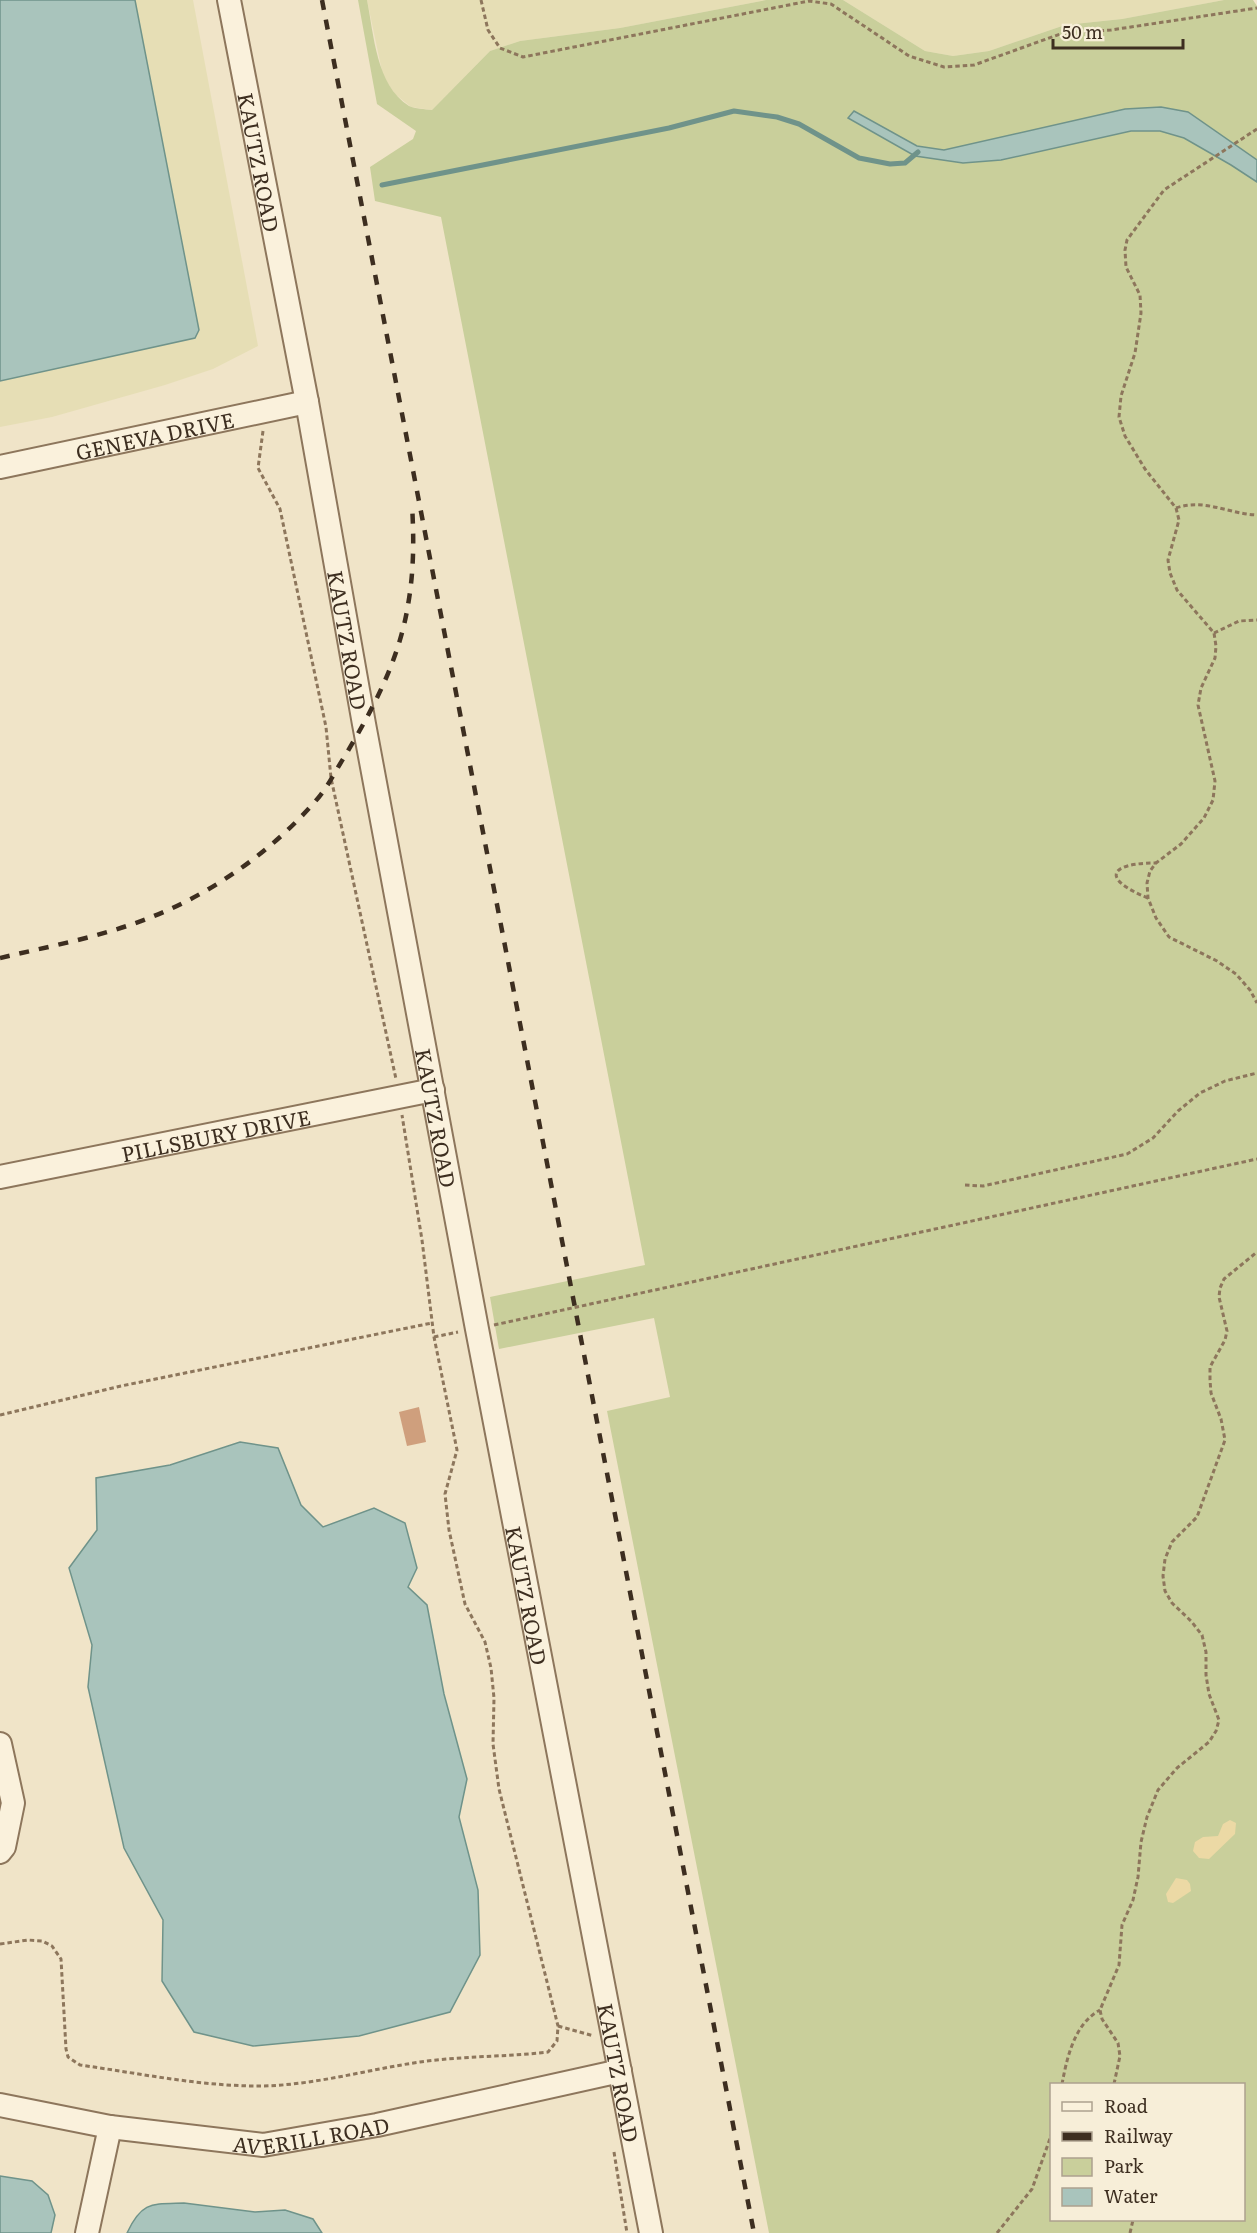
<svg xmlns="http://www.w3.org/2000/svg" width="1257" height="2233" viewBox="0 0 1257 2233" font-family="Literata,serif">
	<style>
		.farmland { fill: #e6deb5 }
		.green { fill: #c9cf9b; fill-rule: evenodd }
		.sand { fill: #ecd9a5 }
		.water { fill: #a9c4bc; stroke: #6f938a; stroke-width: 1.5 }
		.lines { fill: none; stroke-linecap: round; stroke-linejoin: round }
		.stream { stroke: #6f938a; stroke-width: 5 }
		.building { fill: #cf9f7d }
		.minor-casing { stroke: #8d765c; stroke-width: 26 }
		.path { stroke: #8d765c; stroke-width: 3; stroke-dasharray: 4.5 3; stroke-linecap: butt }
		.minor { stroke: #faf1dc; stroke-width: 22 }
		.rail { stroke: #3d2e20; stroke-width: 4.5; stroke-dasharray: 10 10; stroke-linecap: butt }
		.labels { text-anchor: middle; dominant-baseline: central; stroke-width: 4.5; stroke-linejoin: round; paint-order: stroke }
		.street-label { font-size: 21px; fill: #3d2e20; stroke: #f7eed8 }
	</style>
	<rect width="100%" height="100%" fill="#f0e4c8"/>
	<g class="farmland">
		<path d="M0 0H193L258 346 213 369 165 385 52 417 0 427Z"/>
		<path d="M367 0H766L620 28 520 41 490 51 432 110 411 107 395 94 383 76Z"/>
		<path d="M843 0H1224L1122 19 1065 25 989 51 953 56 925 51Z"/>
	</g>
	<path class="green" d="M358 0H367C374 35 376 85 409 106 415 109 425 109 432 110L490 51 520 41 620 28 766 0H843L925 51 953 56 989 51 1065 25 1122 19 1224 0H1253L1257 6V2233H769L607 1411 670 1397 654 1318 499 1349 490 1297 645 1265 441 217 375 201 370 167 413 139 416 131 377 104ZM1052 2084H1244V2220H1052Z"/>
	<g class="sand">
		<path d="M1230 1820 1236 1823 1235 1834 1209 1859 1199 1858 1193 1851 1195 1842 1203 1837 1218 1836 1223 1824Z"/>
		<path d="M1176 1878 1187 1880 1190 1884 1191 1891 1173 1903 1168 1902 1166 1894Z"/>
	</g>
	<g class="water">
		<path d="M0 0H135L199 330 195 338 0 381Z"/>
		<path d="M1161 107 1188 112 1257 160V182L1231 165 1184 138 1160 131H1131L1001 160 963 163 915 156 848 118 854 111 917 146 944 150 1125 109Z"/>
		<path d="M240 1442 278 1448 301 1505 323 1527 374 1508 405 1523 417 1568 408 1587 427 1605 444 1694 467 1779 459 1817 478 1890 480 1955 450 2012 359 2036 253 2046 194 2032 162 1981 163 1920 124 1848 88 1687 92 1645 69 1568 97 1530 96 1478 170 1465Z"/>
		<path d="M0 2176 32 2181 48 2195 55 2215 51 2233H0Z"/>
		<path d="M184 2203 255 2212 285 2210 313 2219 322 2233H127C142 2201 152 2204 184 2203Z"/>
	</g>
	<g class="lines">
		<path class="stream" d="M382 185 669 128 734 111 777 117 799 124 859 158 890 164 905 163 918 152"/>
	</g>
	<path class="building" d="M419 1407 426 1442 407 1446 399 1412Z"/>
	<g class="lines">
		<defs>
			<g id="minor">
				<path id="s1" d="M229 0 307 402 364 724 477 1329 651 2233"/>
				<path id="s2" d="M0 467 307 402"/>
				<path id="s3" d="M0 1177 433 1090"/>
				<path d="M0 1744 13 1803 4 1847 0 1852"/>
				<path id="s4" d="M0 2105 110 2127 263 2145 377 2125 620 2071"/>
				<path d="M87 2233 110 2127"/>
			</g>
		</defs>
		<use href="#minor" class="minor-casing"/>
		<g class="path">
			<path d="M481 0 488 30 500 48 523 57 809 1 831 4 909 56 944 67 974 65 1063 33 1111 30 1257 8"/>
			<path d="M1257 129 1164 190 1127 240 1125 250 1126 267 1140 295 1141 313 1135 353 1121 396 1119 417 1125 436 1145 469 1176 508 1179 520 1168 560 1170 573 1177 590 1214 633 1216 646 1215 658 1201 688 1198 705 1215 781 1213 800 1204 818 1181 844 1156 863 1150 871 1147 883 1148 898 1156 918 1169 937 1217 961 1236 974 1250 990 1257 1003"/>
			<path d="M263 431 258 468 280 509 326 727 331 778 396 1079"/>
			<path d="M1176 508C1204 498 1229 514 1257 515"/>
			<path d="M1214 633 1239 621 1257 620"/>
			<path d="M1148 898C1101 879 1108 863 1156 863"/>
			<path d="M965 1185 983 1186 1127 1154 1153 1138 1178 1111 1200 1093 1225 1081 1257 1073"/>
			<path d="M494 1325 1257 1159"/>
			<path d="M434 1337 458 1332"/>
			<path d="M0 1415 121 1386 432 1323"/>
			<path d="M0 1944 28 1940 42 1941 52 1946 61 1959 66 2049 68 2057 80 2065C137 2073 194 2085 252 2086 309 2087 364 2070 420 2062 462 2056 505 2057 548 2052L557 2041 558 2026 499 1789 493 1744 494 1698 491 1668 485 1642 465 1604 449 1530 445 1494 457 1450 434 1337 422 1240 402 1115"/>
			<path d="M558 2026 594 2036"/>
			<path d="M1062 2084C1067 2058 1074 2024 1100 2010"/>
			<path d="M1114 2084 1120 2056 1118 2043 1102 2019 1100 2010 1119 1965 1122 1925 1133 1900 1138 1877 1141 1842 1147 1817 1158 1790 1177 1768 1209 1742 1216 1731 1219 1720 1209 1694 1206 1675V1652L1202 1635 1191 1621 1172 1603 1165 1591 1163 1576 1165 1559 1172 1542 1197 1517 1225 1440 1221 1419 1211 1393 1210 1380V1367L1225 1340 1227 1331 1219 1297 1220 1288 1224 1279 1257 1252"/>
			<path d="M614 2152 627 2233"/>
			<path d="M997 2233 1032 2189 1052 2133"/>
			<path d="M1130 2233 1133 2220"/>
		</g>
		<use href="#minor" class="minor"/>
		<g class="rail">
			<path d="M322 0 754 2233"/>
			<path d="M0 958C51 946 105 936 154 916 216 891 276 848 319 797 328 786 335 772 343 759 372 711 399 661 408 605 414 571 414 538 412 505"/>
		</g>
	</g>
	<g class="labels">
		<g class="street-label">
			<text stroke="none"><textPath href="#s1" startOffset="165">KAUTZ ROAD</textPath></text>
			<text stroke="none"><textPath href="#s2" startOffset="158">GENEVA DRIVE</textPath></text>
			<text stroke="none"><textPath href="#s1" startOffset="651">KAUTZ ROAD</textPath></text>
			<text stroke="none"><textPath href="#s1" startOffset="1137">KAUTZ ROAD</textPath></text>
			<text stroke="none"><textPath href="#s3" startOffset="220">PILLSBURY DRIVE</textPath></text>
			<text stroke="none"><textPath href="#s1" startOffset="1623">KAUTZ ROAD</textPath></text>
			<text stroke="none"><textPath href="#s1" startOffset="2109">KAUTZ ROAD</textPath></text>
			<text stroke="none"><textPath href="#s4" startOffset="315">AVERILL ROAD</textPath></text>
		</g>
	</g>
	<rect x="1050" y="2083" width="195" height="138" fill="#f7eed8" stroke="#ada18e" stroke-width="1.5"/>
	<rect x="1062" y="2102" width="30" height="9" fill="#faf1dc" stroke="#ada18e" stroke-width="1.5"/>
	<text x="1104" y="2113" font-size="18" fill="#3d2e20">Road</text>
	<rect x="1062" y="2132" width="30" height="9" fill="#3d2e20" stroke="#ada18e" stroke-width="1.5"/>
	<text x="1104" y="2143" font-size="18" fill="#3d2e20">Railway</text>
	<rect x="1062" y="2158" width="30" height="18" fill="#c9cf9b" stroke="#ada18e" stroke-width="1.5"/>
	<text x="1104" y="2173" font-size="18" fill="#3d2e20">Park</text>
	<rect x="1062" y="2188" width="30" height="18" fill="#a9c4bc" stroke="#ada18e" stroke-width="1.5"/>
	<text x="1104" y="2203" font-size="18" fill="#3d2e20">Water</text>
	<path d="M1053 39v9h130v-9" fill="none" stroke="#3d2e20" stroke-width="3"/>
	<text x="1062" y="39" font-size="18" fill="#3d2e20" stroke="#f7eed8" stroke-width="4.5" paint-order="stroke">50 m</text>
</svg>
